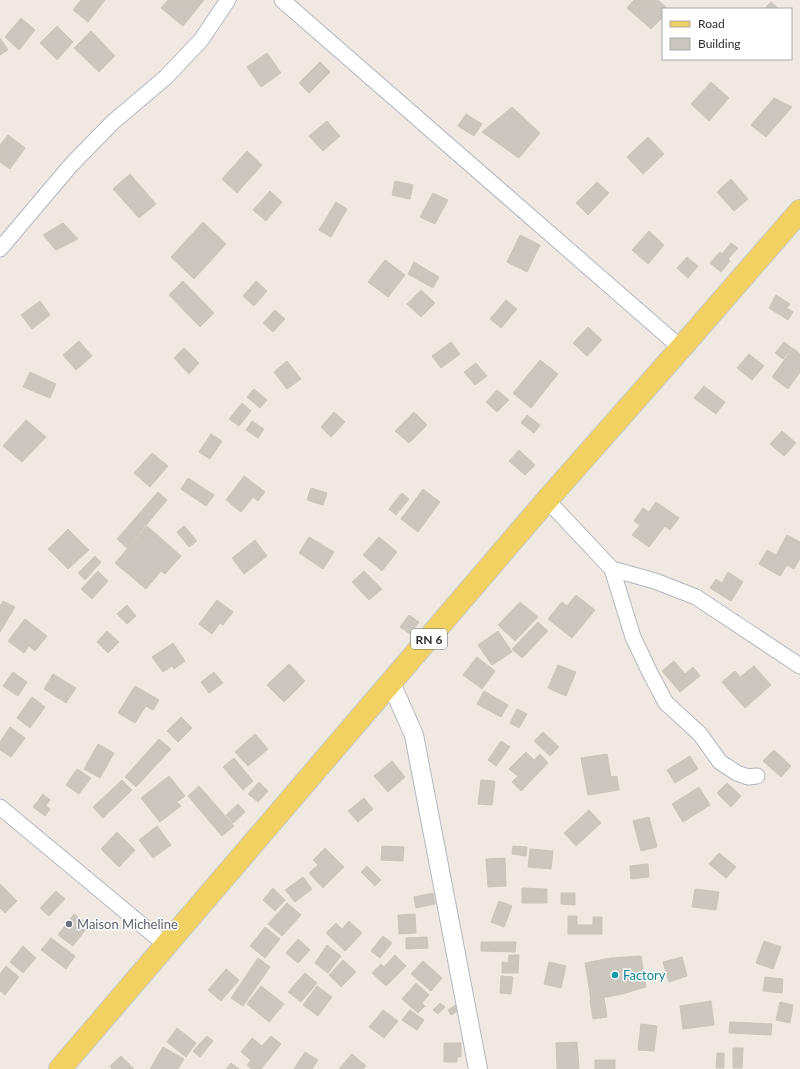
<svg xmlns="http://www.w3.org/2000/svg" width="800" height="1069" viewBox="0 0 800 1069" font-family="Lato,sans-serif">
	<style>
		.building { fill: #cbc7bf; stroke: #cbc5ba }
		.lines { fill: none; stroke-linecap: round; stroke-linejoin: round }
		.minor-casing { stroke: #b4b7c1; stroke-width: 17 }
		.tertiary-casing { stroke: #b4b7c1; stroke-width: 20 }
		.primary-casing { stroke: #c9c9c9; stroke-width: 24 }
		.minor { stroke: #fff; stroke-width: 15 }
		.tertiary { stroke: #fff; stroke-width: 18 }
		.primary { stroke: #f2d163; stroke-width: 22 }
		.worship-dot { fill: #6b7280; stroke: #fff; stroke-width: 1.5 }
		.culture-dot { fill: #0f9aa8; stroke: #fff; stroke-width: 1.5 }
		.labels { text-anchor: middle; dominant-baseline: central; stroke-width: 3; stroke-linejoin: round; paint-order: stroke }
		.shield { fill: #fff; stroke: #6d6d6d; stroke-width: 1 }
		.shield-label { font-size: 12px; font-weight: bold; fill: #2e2e2e }
		.worship-label { font-size: 13px; fill: #5b616d; stroke: #fff; text-anchor: start }
		.culture-label { font-size: 13px; fill: #0d838f; stroke: #fff; text-anchor: start }
	</style>
	<rect width="100%" height="100%" fill="#efe9e1"/>
	<g class="building">
		<path d="M81 0H105L88 22 73 10Z"/>
		<path d="M168 0H204L183 26 161 8Z"/>
		<path d="M634 0H658L668 9H663V17L651 29 627 8Z"/>
		<path d="M771 2 779 9H764Z"/>
		<path d="M21 18 35 30 19 50 5 37Z"/>
		<path d="M57 26 73 42 57 60 40 43Z"/>
		<path d="M91 31 115 56 99 72 74 48Z"/>
		<path d="M0 38 8 50 0 55Z"/>
		<path d="M267 53 281 73 261 87 247 67Z"/>
		<path d="M320 62 330 72 309 93 299 83Z"/>
		<path d="M711 82 729 98 709 121 691 104Z"/>
		<path d="M774 98 792 107 766 137 751 125Z"/>
		<path d="M512 107 540 133 519 158 482 132Z"/>
		<path d="M466 114 482 124 474 136 458 126Z"/>
		<path d="M327 121 340 136 323 151 309 136Z"/>
		<path d="M8 135 25 148 10 169 0 162V145Z"/>
		<path d="M648 137 664 154 643 174 627 157Z"/>
		<path d="M247 151 262 165 237 193 222 179Z"/>
		<path d="M130 174 156 204 139 218 113 189Z"/>
		<path d="M731 179 748 199 734 211 717 192Z"/>
		<path d="M395 181 413 185 410 199 392 195Z"/>
		<path d="M597 182 609 193 588 215 576 203Z"/>
		<path d="M270 191 282 202 266 221 253 210Z"/>
		<path d="M433 193 448 200 435 224 420 217Z"/>
		<path d="M336 202 347 209 331 237 319 230Z"/>
		<path d="M203 222 226 244 194 279 171 257Z"/>
		<path d="M63 223 78 239 56 250 43 235Z"/>
		<path d="M649 231 664 245 648 264 632 250Z"/>
		<path d="M520 235 540 245 527 272 507 262Z"/>
		<path d="M731 243 738 248 728 259 730 261 721 272 710 263 720 252 722 254Z"/>
		<path d="M687 257 698 266 688 278 677 268Z"/>
		<path d="M385 260 405 275 388 297 368 282Z"/>
		<path d="M414 262 439 277 433 288 408 274Z"/>
		<path d="M183 281 214 313 200 327 169 295Z"/>
		<path d="M256 281 267 291 254 306 243 296Z"/>
		<path d="M421 290 435 303 421 317 407 304Z"/>
		<path d="M776 295 790 304 787 308 793 312 788 320 769 308Z"/>
		<path d="M506 300 517 309 501 328 490 319Z"/>
		<path d="M40 301 50 315 32 329 21 315Z"/>
		<path d="M275 310 285 319 273 332 263 323Z"/>
		<path d="M588 327 602 340 587 356 573 343Z"/>
		<path d="M79 341 92 356 76 370 63 355Z"/>
		<path d="M451 342 460 354 441 368 432 356Z"/>
		<path d="M784 342 792 348 783 359 775 353Z"/>
		<path d="M184 348 199 363 189 374 174 358Z"/>
		<path d="M793 348 800 354V372L788 389 772 377Z"/>
		<path d="M749 354 764 366 752 380 737 368Z"/>
		<path d="M540 360 558 374 531 408 513 393Z"/>
		<path d="M287 361 301 379 287 389 274 372Z"/>
		<path d="M476 363 487 376 475 385 464 372Z"/>
		<path d="M30 372 56 384 50 398 23 387Z"/>
		<path d="M704 386 725 402 716 414 694 398Z"/>
		<path d="M254 389 267 400 260 408 247 397Z"/>
		<path d="M497 390 509 400 497 412 486 402Z"/>
		<path d="M242 403 251 411 239 426 229 419Z"/>
		<path d="M334 412 345 422 331 437 321 427Z"/>
		<path d="M414 412 427 425 409 443 395 431Z"/>
		<path d="M527 415 540 425 534 433 521 423Z"/>
		<path d="M26 420 46 437 22 462 3 446Z"/>
		<path d="M252 421 264 429 258 438 246 430Z"/>
		<path d="M782 431 796 443 784 456 770 444Z"/>
		<path d="M211 434 222 441 210 459 199 452Z"/>
		<path d="M519 450 535 465 525 475 509 461Z"/>
		<path d="M152 453 168 466 150 487 134 473Z"/>
		<path d="M244 476 265 492 258 501 253 497 241 512 226 500Z"/>
		<path d="M188 478 214 495 206 506 181 489Z"/>
		<path d="M311 488 327 493 323 505 307 500Z"/>
		<path d="M423 489 440 502 418 532 401 519Z"/>
		<path d="M158 492 167 500 127 548 117 539Z"/>
		<path d="M402 493 409 499 396 515 389 509Z"/>
		<path d="M656 502 679 518 670 530 665 526 649 547 632 535 640 525 634 521 643 508 649 512Z"/>
		<path d="M147 526 181 556 165 574 161 571 146 589 115 563Z"/>
		<path d="M184 526 197 541 189 547 177 532Z"/>
		<path d="M68 529 89 550 68 569 48 549Z"/>
		<path d="M787 535 800 542V558L794 569 787 565 780 576 759 564 767 550 776 555Z"/>
		<path d="M309 537 334 552 323 569 299 553Z"/>
		<path d="M379 537 397 552 382 571 363 555Z"/>
		<path d="M255 540 267 556 244 574 232 558Z"/>
		<path d="M95 556 101 562 85 580 78 573Z"/>
		<path d="M98 571 108 581 92 599 81 589Z"/>
		<path d="M364 571 382 589 369 600 352 582Z"/>
		<path d="M728 572 743 582 731 601 710 588 716 579 722 583Z"/>
		<path d="M576 595 595 610 572 638 548 619 562 602 567 606Z"/>
		<path d="M217 600 233 612 223 625 220 623 212 634 199 624Z"/>
		<path d="M3 601 15 607 0 632V604L1 605Z"/>
		<path d="M520 602 538 617 515 641 498 625Z"/>
		<path d="M127 605 136 616 127 624 117 614Z"/>
		<path d="M409 615 419 622 410 634 400 627Z"/>
		<path d="M25 619 47 636 35 651 29 646 24 653 8 641Z"/>
		<path d="M538 622 548 631 522 658 512 649Z"/>
		<path d="M107 631 119 642 108 653 97 642Z"/>
		<path d="M498 631 512 652 492 665 478 645Z"/>
		<path d="M173 643 185 661 174 669 172 666 163 672 152 657Z"/>
		<path d="M477 657 495 671 482 689 463 675Z"/>
		<path d="M674 661 685 674 693 667 700 676 680 692 662 671Z"/>
		<path d="M289 664 305 681 284 702 267 685Z"/>
		<path d="M558 665 576 672 566 696 548 688Z"/>
		<path d="M754 666 771 685 745 708 722 682 735 671 740 677Z"/>
		<path d="M13 672 27 682 18 696 3 686Z"/>
		<path d="M214 672 223 683 209 693 201 682Z"/>
		<path d="M53 674 76 688 66 703 44 689Z"/>
		<path d="M135 686 159 700 153 710 146 706 135 723 118 713Z"/>
		<path d="M484 691 508 705 501 717 477 704Z"/>
		<path d="M32 697 45 707 30 728 17 718Z"/>
		<path d="M517 709 527 714 519 728 510 723Z"/>
		<path d="M181 717 192 728 178 742 167 731Z"/>
		<path d="M10 727 25 738 11 757 0 750V742Z"/>
		<path d="M543 732 559 747 550 756 534 741Z"/>
		<path d="M255 734 268 749 248 766 235 752Z"/>
		<path d="M159 739 171 749 136 787 125 777Z"/>
		<path d="M501 741 510 747 496 766 488 760Z"/>
		<path d="M98 744 114 753 100 778 84 769Z"/>
		<path d="M774 750 791 766 781 777 763 761Z"/>
		<path d="M526 752 534 760 540 754 548 763 521 791 512 782 518 776 509 769Z"/>
		<path d="M607 754 611 777 617 776 619 790 588 795 581 758Z"/>
		<path d="M690 756 698 769 675 783 667 770Z"/>
		<path d="M234 758 253 781 243 790 223 767Z"/>
		<path d="M392 761 405 777 388 792 374 776Z"/>
		<path d="M77 769 91 778 79 794 66 785Z"/>
		<path d="M169 776 185 796 177 802 181 806 160 822 141 798Z"/>
		<path d="M122 780 132 790 103 818 93 807Z"/>
		<path d="M481 780 495 781 492 805 478 804Z"/>
		<path d="M259 782 268 791 258 802 248 794Z"/>
		<path d="M727 783 741 796 731 807 717 793Z"/>
		<path d="M199 786 234 826 222 836 188 796Z"/>
		<path d="M699 787 710 805 683 822 672 804Z"/>
		<path d="M43 794 50 800 46 805 50 809 45 816 33 807Z"/>
		<path d="M364 798 373 809 358 822 348 811Z"/>
		<path d="M238 804 245 812 233 823 226 815Z"/>
		<path d="M589 810 601 823 576 846 564 833Z"/>
		<path d="M649 817 657 847 641 851 633 821Z"/>
		<path d="M157 826 171 845 153 858 139 840Z"/>
		<path d="M117 832 135 850 119 867 101 849Z"/>
		<path d="M382 846 404 847 403 861 381 860Z"/>
		<path d="M513 846 527 847 526 856 512 854Z"/>
		<path d="M325 848 344 867 323 888 309 873 318 865 313 860Z"/>
		<path d="M530 849 553 851 551 869 528 867Z"/>
		<path d="M719 853 736 867 726 878 709 864Z"/>
		<path d="M505 858 506 886 488 887 486 859Z"/>
		<path d="M648 864 649 877 631 879 630 866Z"/>
		<path d="M367 866 381 880 375 886 361 872Z"/>
		<path d="M303 877 312 889 295 902 285 890Z"/>
		<path d="M0 884 17 901 5 913 0 908Z"/>
		<path d="M273 888 285 900 275 911 263 900Z"/>
		<path d="M522 888 547 889V903H522Z"/>
		<path d="M695 889 719 892 716 910 692 907Z"/>
		<path d="M56 891 65 899 49 916 40 908Z"/>
		<path d="M433 893 435 904 416 908 414 897Z"/>
		<path d="M561 893H575V905L561 904Z"/>
		<path d="M499 901 512 906 504 927 491 922Z"/>
		<path d="M287 903 301 915 282 936 268 924Z"/>
		<path d="M74 914 89 925 73 946 58 935Z"/>
		<path d="M415 914 416 933 399 934 398 915Z"/>
		<path d="M568 916H577V925H593V917H602V934H568Z"/>
		<path d="M349 921 362 933 345 951 326 933 336 923 342 929Z"/>
		<path d="M265 927 280 939 265 958 250 946Z"/>
		<path d="M383 936 392 943 380 958 371 951Z"/>
		<path d="M427 937 428 948 406 949V938Z"/>
		<path d="M51 938 75 956 66 969 41 950Z"/>
		<path d="M298 939 310 950 298 963 286 953Z"/>
		<path d="M764 941 781 947 773 969 756 963Z"/>
		<path d="M481 942H516L515 952 481 951Z"/>
		<path d="M327 945 341 956 328 973 315 963Z"/>
		<path d="M23 946 36 958 23 973 10 962Z"/>
		<path d="M395 955 406 966 386 986 372 973 381 964 384 967Z"/>
		<path d="M509 955H519L518 973H502V962L508 963Z"/>
		<path d="M641 956 646 987 622 994 591 1000 585 963 611 958Z"/>
		<path d="M682 957 687 976 669 982 663 962Z"/>
		<path d="M258 958 270 967 243 1006 231 998Z"/>
		<path d="M343 960 356 972 341 987 329 975Z"/>
		<path d="M423 961 442 978 431 991 411 974Z"/>
		<path d="M549 962 566 966 561 988 544 984Z"/>
		<path d="M6 966 19 977 5 995 0 991V974Z"/>
		<path d="M226 969 239 980 221 1001 208 990Z"/>
		<path d="M305 973 317 983 301 1002 288 992Z"/>
		<path d="M501 976 513 977 511 994 500 993Z"/>
		<path d="M765 977 783 979 782 993 763 991Z"/>
		<path d="M416 983 429 995 422 1003 425 1006 418 1013 402 999Z"/>
		<path d="M261 986 284 1004 269 1022 247 1004Z"/>
		<path d="M317 986 332 997 318 1016 303 1005Z"/>
		<path d="M604 998 607 1017 593 1019 590 1000Z"/>
		<path d="M711 1001 714 1025 683 1029 680 1006Z"/>
		<path d="M780 1002 793 1005 790 1023 776 1020Z"/>
		<path d="M440 1003 445 1007 438 1014 433 1010Z"/>
		<path d="M457 1004 461 1009 451 1015 448 1010Z"/>
		<path d="M383 1010 398 1021 384 1038 369 1027Z"/>
		<path d="M410 1010 424 1020 417 1030 402 1020Z"/>
		<path d="M730 1022 772 1024 771 1035 729 1033Z"/>
		<path d="M641 1024 657 1026 654 1051 638 1050Z"/>
		<path d="M177 1028 196 1043 186 1057 167 1042Z"/>
		<path d="M207 1036 213 1041 200 1057 193 1051Z"/>
		<path d="M271 1036 281 1044 261 1069H251L247 1065 251 1060 241 1052 252 1038 262 1046Z"/>
		<path d="M577 1042 579 1069H557L556 1043Z"/>
		<path d="M444 1043H461V1057H457V1062H444Z"/>
		<path d="M163 1047 184 1059 178 1069H150Z"/>
		<path d="M733 1048H743L742 1068H733Z"/>
		<path d="M305 1052 318 1060 312 1069H294Z"/>
		<path d="M717 1053H724V1068H716Z"/>
		<path d="M352 1054 366 1066 363 1069H339Z"/>
		<path d="M121 1056 134 1069H112L110 1066Z"/>
		<rect x="595" y="1060" width="20" height="9"/>
		<path d="M231 1063 239 1069H226Z"/>
	</g>
	<g class="lines">
		<defs>
			<g id="minor">
				<path d="M282 0 681 348"/>
				<path d="M0 249 71 165 113 122 166 77 201 40 228 0"/>
				<path d="M547 500 612 569 655 581 696 597 800 666"/>
				<path d="M612 569 633 637 650 673 666 703 700 734 720 762 737 773 748 777 757 776"/>
				<path d="M0 807 166 945"/>
			</g>
			<path id="tertiary" d="M391 683 414 735 478 1069"/>
			<path id="primary" d="M60 1069 547 500 681 348 800 211"/>
		</defs>
		<use href="#minor" class="minor-casing"/>
		<use href="#tertiary" class="tertiary-casing"/>
		<use href="#primary" class="primary-casing"/>
		<use href="#minor" class="minor"/>
		<use href="#tertiary" class="tertiary"/>
		<use href="#primary" class="primary"/>
	</g>
	<circle class="worship-dot" cx="69" cy="924" r="4"/>
	<circle class="culture-dot" cx="615" cy="975" r="4"/>
	<g class="labels">
		<rect class="shield" x="411" y="629" width="36" height="20" rx="3"/>
		<g class="shield-label">
			<text x="429" y="639">RN 6</text>
		</g>
		<g class="worship-label">
			<text x="77" y="924">Maison Micheline</text>
		</g>
		<g class="culture-label">
			<text x="623" y="975">Factory</text>
		</g>
	</g>
	<rect x="662" y="8" width="130" height="52" fill="#ffffff" stroke="#ababab"/>
	<rect x="670" y="21" width="20" height="6" fill="#f2d163" stroke="#ababab"/>
	<text x="698" y="28" font-size="12" fill="#2e2e2e">Road</text>
	<rect x="670" y="38" width="20" height="12" fill="#cbc7bf" stroke="#ababab"/>
	<text x="698" y="48" font-size="12" fill="#2e2e2e">Building</text>
</svg>
